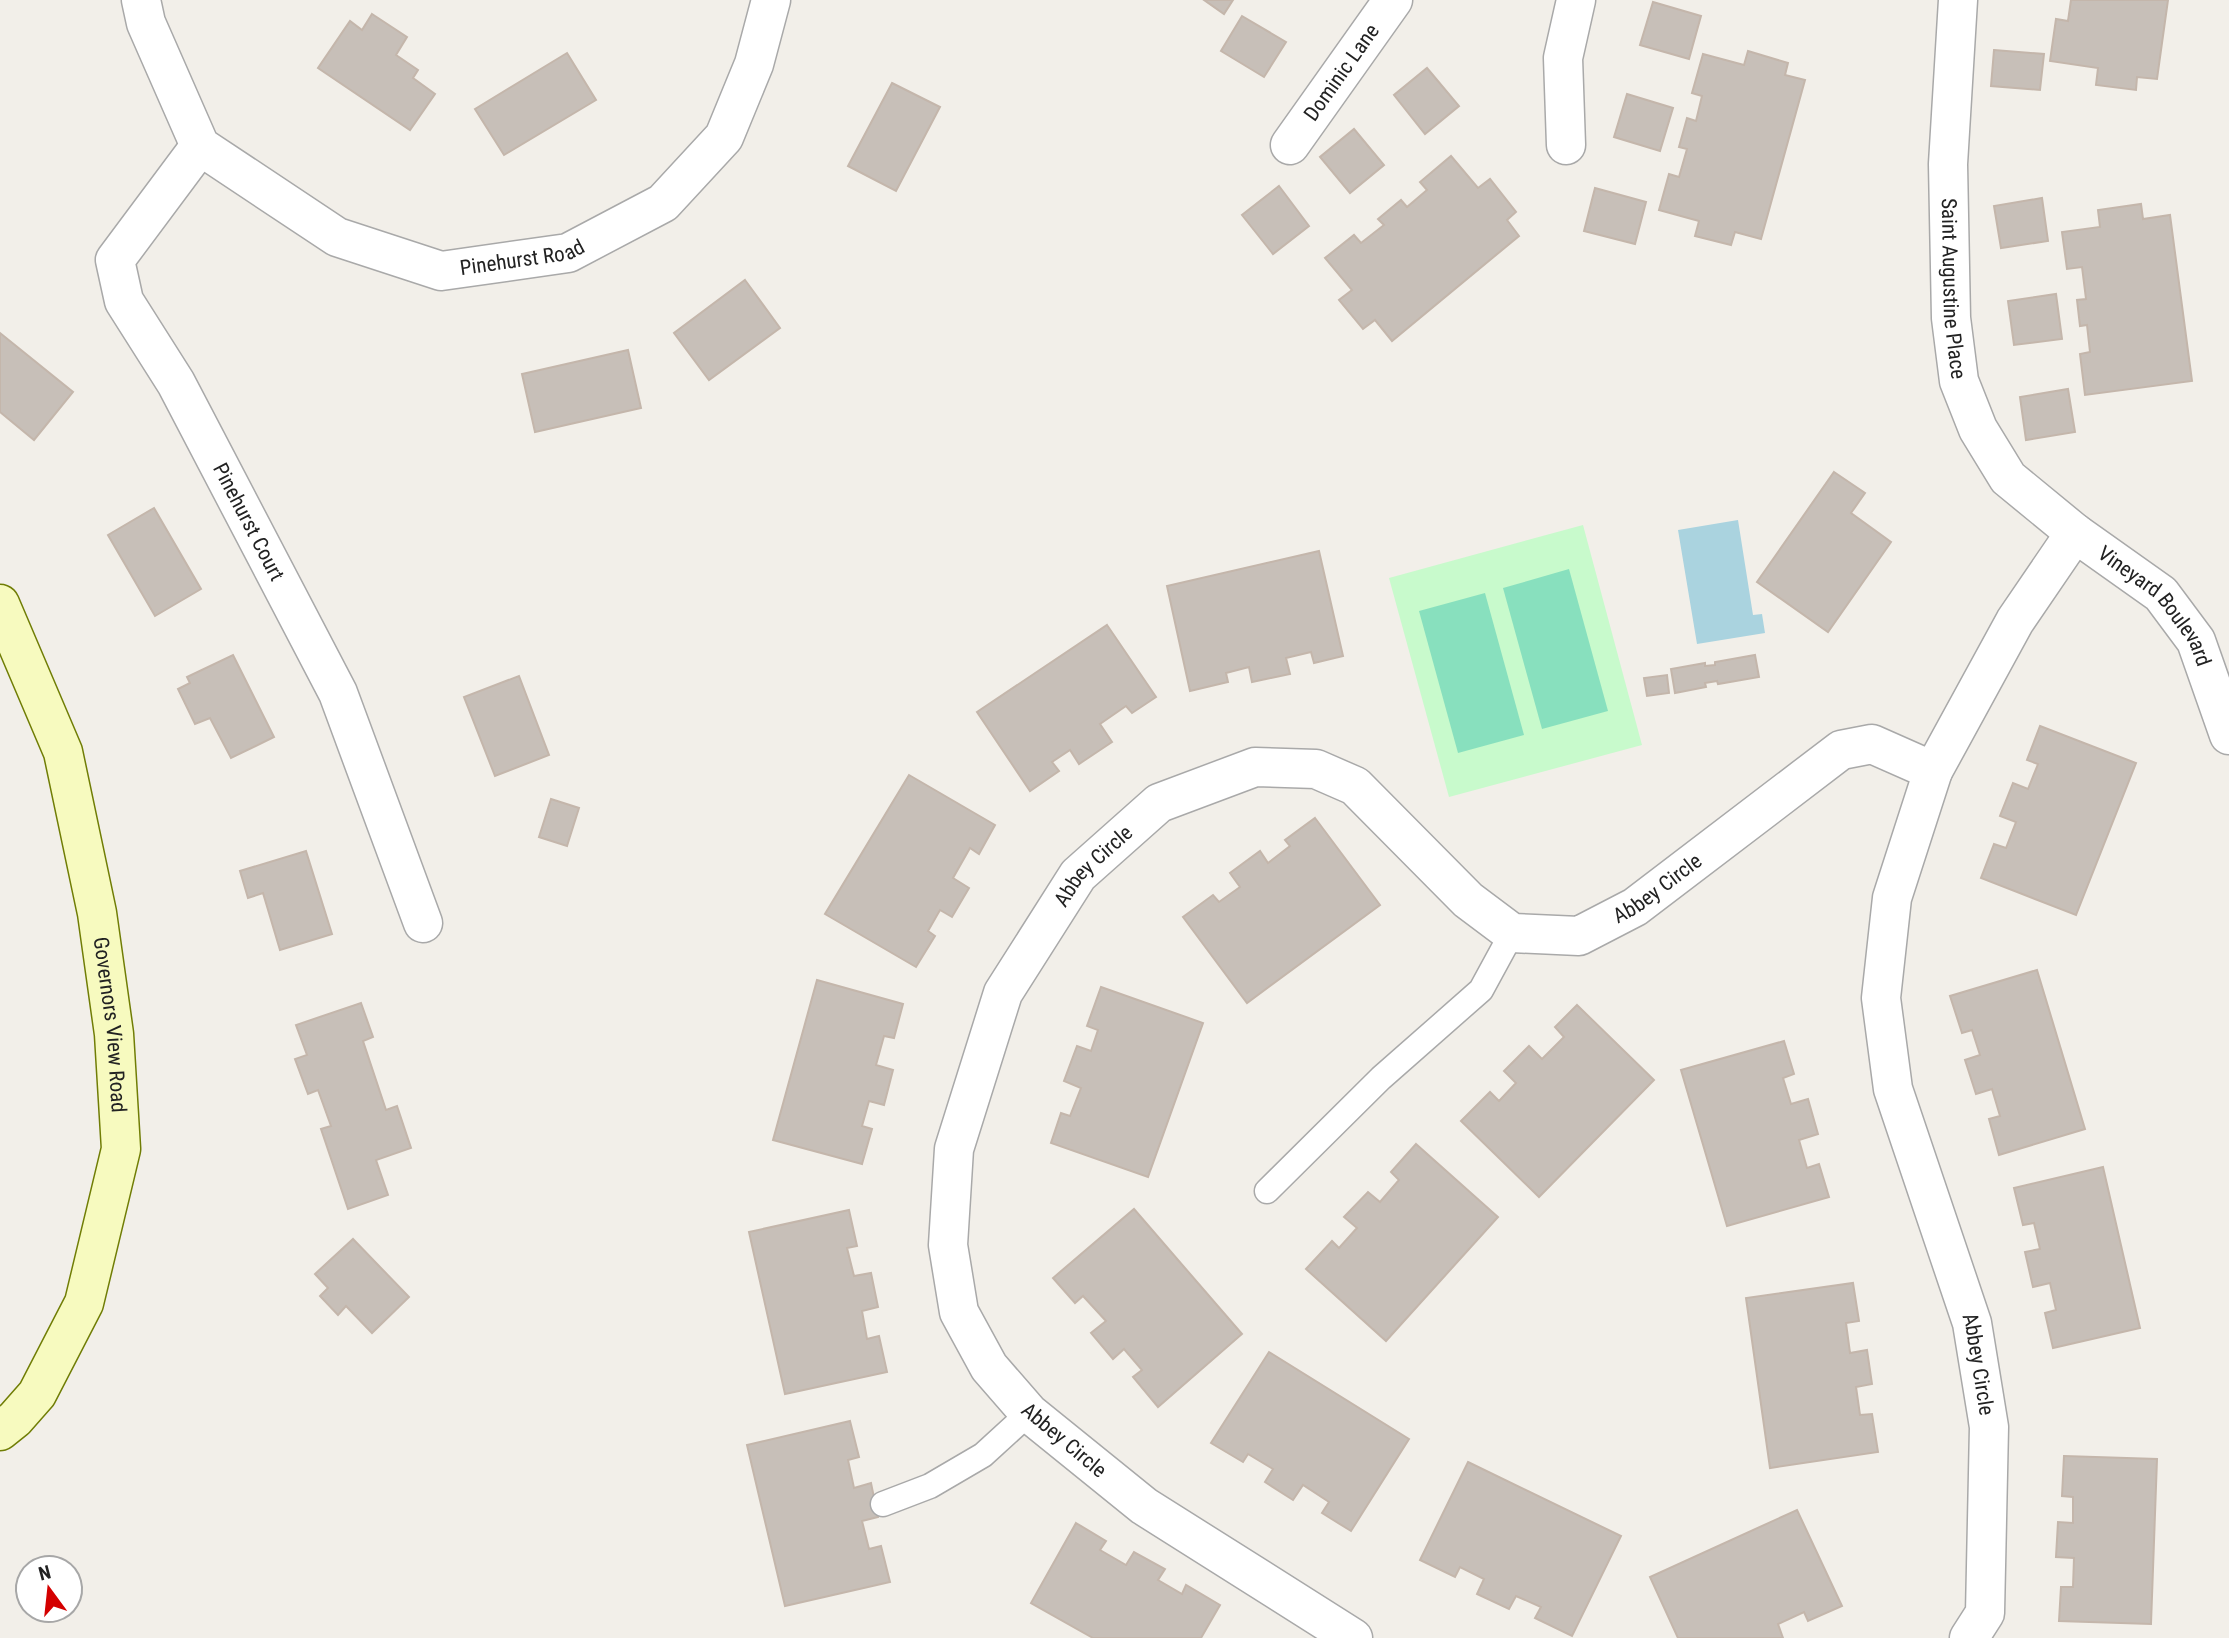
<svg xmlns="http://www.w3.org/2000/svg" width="2229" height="1638" viewBox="0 0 2229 1638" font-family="'Roboto Condensed',sans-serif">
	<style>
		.park { fill: #c8facc }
		.pitch { fill: #88e0be }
		.water { fill: #aad3df }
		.building { fill: #c7bfb8; stroke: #c4b6ab; stroke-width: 2 }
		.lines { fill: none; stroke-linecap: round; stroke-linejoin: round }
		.lane-casing { stroke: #a9a9a9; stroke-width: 27 }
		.street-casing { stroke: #a9a9a9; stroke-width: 41 }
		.secondary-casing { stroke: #707d05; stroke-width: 41 }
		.lane { stroke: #fff; stroke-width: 24 }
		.street { stroke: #fff; stroke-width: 38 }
		.secondary { stroke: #f7fabf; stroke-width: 38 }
		.labels { text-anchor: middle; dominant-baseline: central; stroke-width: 5; stroke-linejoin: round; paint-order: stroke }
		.street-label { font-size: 21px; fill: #222; stroke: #fff }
	</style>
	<rect width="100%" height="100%" fill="#f2efe9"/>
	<path class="park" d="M1583 525 1642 745 1449 797 1389 578Z"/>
	<g class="pitch">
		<path d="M1569 569 1608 711 1542 729 1503 588Z"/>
		<path d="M1485 593 1524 735 1458 753 1419 611Z"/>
	</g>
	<path class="water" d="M1738 520 1753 615 1762 614 1765 633 1697 644 1678 530Z"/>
	<g class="building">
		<path d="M1204 0H1233L1224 14Z"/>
		<path d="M2071 0H2168L2157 79 2137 77 2136 90 2096 85 2098 68 2050 61 2056 19 2068 21Z"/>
		<path d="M1653 2 1701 16 1689 59 1640 45Z"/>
		<path d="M372 14 407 37 396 55 418 70 413 78 435 94 410 130 318 68 350 21 362 30Z"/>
		<path d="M1242 16 1286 42 1264 77 1221 51Z"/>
		<path d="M1994 50 2044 54 2040 90 1991 86Z"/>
		<path d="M1748 51 1788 63 1785 75 1805 80 1761 239 1735 232 1731 245 1695 236 1699 221 1659 210 1669 174 1679 177 1687 149 1679 147 1687 118 1696 121 1702 96 1692 93 1703 54 1744 65Z"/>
		<path d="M567 53 596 100 504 155 475 109Z"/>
		<path d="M1427 68 1459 106 1425 134 1394 95Z"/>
		<path d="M892 83 940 107 896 191 848 166Z"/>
		<path d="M1627 94 1673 108 1660 151 1614 137Z"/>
		<path d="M1354 129 1384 165 1350 193 1320 157Z"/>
		<path d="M1451 156 1478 188 1490 179 1516 212 1507 220 1519 236 1392 341 1375 320 1363 329 1339 300 1352 290 1325 258 1354 235 1361 243 1384 225 1378 219 1401 200 1407 207 1427 190 1420 182Z"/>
		<path d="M1279 186 1309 226 1273 254 1242 215Z"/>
		<path d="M1595 188 1646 202 1635 244 1584 231Z"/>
		<path d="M2042 198 2048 241 2001 248 1994 206Z"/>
		<path d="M2141 204 2143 219 2170 215 2192 381 2085 395 2080 354 2090 352 2087 325 2080 326 2077 300 2086 299 2082 267 2067 269 2062 232 2100 227 2098 210Z"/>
		<path d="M745 280 780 328 709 380 674 333Z"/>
		<path d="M2056 294 2062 339 2014 345 2008 301Z"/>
		<path d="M0 333 73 392 34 440 0 412Z"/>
		<path d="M628 350 641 408 535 432 522 374Z"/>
		<path d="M2068 389 2075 432 2026 440 2020 397Z"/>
		<path d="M1834 472 1865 493 1851 513 1891 542 1828 632 1757 582Z"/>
		<path d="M154 508 201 589 155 616 108 535Z"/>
		<path d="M1319 551 1343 656 1314 663 1311 652 1286 658 1290 674 1252 682 1249 667 1226 673 1228 682 1190 691 1167 586Z"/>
		<path d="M1107 625 1156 697 1132 713 1126 706 1100 724 1112 742 1079 764 1070 750 1052 762 1059 771 1030 791 977 712Z"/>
		<path d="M233 655 274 737 231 758 210 718 195 724 178 689 190 683 187 677Z"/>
		<path d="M1755 655 1759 677 1718 684 1717 681 1705 683 1706 687 1675 693 1671 669 1705 663V666L1715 665V662Z"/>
		<path d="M1667 675 1669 693 1647 696 1644 678Z"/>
		<path d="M519 676 549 755 495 776 464 697Z"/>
		<path d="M2040 726 2136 763 2076 915 1981 878 1994 844 2006 848 2016 822 2000 816 2013 783 2028 789 2038 764 2027 760Z"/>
		<path d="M909 775 995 825 979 854 970 848 953 878 969 888 952 917 940 910 928 931 935 936 916 967 825 914Z"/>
		<path d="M551 799 579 808 567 846 539 837Z"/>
		<path d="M1315 818 1380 905 1247 1003 1183 917 1213 895 1219 902 1240 887 1230 873 1260 851 1268 863 1290 846 1285 840Z"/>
		<path d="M306 851 332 934 280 950 263 893 248 898 240 871Z"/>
		<path d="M2037 970 2085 1129 1999 1155 1989 1119 2000 1116 1992 1089 1976 1094 1965 1060 1980 1055 1972 1030 1962 1033 1950 996Z"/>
		<path d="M817 980 903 1004 894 1038 884 1036 876 1065 893 1070 884 1105 869 1101 862 1126 872 1129 862 1164 773 1140Z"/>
		<path d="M1101 987 1203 1023 1148 1177 1051 1143 1061 1113 1070 1116 1081 1088 1064 1081 1077 1046 1091 1051 1098 1030 1087 1026Z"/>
		<path d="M361 1003 373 1037 363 1041 386 1110 397 1106 411 1148 376 1160 388 1195 348 1209 321 1129 331 1126 318 1090 308 1094 295 1059 307 1055 296 1025Z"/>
		<path d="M1577 1005 1654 1080 1539 1197 1461 1121 1490 1092 1499 1101 1516 1083 1504 1071 1529 1046 1542 1059 1564 1037 1555 1027Z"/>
		<path d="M1784 1041 1794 1074 1783 1078 1791 1104 1808 1099 1818 1134 1799 1140 1807 1168 1819 1164 1829 1197 1727 1226 1681 1070Z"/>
		<path d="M1416 1144 1498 1217 1386 1341 1306 1269 1332 1241 1339 1248 1357 1228 1344 1217 1368 1192 1380 1202 1399 1180 1391 1172Z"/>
		<path d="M2103 1167 2140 1328 2053 1348 2045 1313 2056 1310 2050 1283 2033 1287 2025 1252 2040 1249 2034 1223 2023 1225 2014 1188Z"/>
		<path d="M1134 1209 1242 1334 1158 1407 1133 1377 1142 1370 1124 1349 1113 1359 1091 1333 1106 1321 1083 1296 1075 1303 1053 1278Z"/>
		<path d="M849 1210 857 1246 847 1248 854 1276 871 1273 878 1307 862 1311 867 1339 879 1336 887 1372 785 1394 749 1232Z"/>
		<path d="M353 1239 409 1297 372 1333 346 1306 338 1315 320 1296 328 1288 315 1274Z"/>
		<path d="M1853 1283 1859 1321 1846 1323 1850 1353 1867 1350 1872 1384 1856 1387 1860 1415 1872 1414 1878 1452 1770 1468 1746 1298Z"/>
		<path d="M1269 1352 1409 1439 1351 1531 1322 1513 1329 1502 1303 1485 1293 1500 1265 1482 1273 1469 1248 1454 1243 1462 1211 1443Z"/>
		<path d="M850 1421 859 1457 848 1460 854 1488 871 1483 878 1517 862 1521 869 1549 881 1546 890 1582 785 1606 747 1445Z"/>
		<path d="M2064 1456 2157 1459 2151 1624 2059 1621 2061 1587H2073L2074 1558 2056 1557 2058 1522 2073 1523V1497L2062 1496Z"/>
		<path d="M1468 1462 1621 1536 1572 1636 1535 1618 1541 1607 1516 1596 1509 1609 1477 1594 1484 1579 1460 1567 1455 1577 1420 1560Z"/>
		<path d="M1797 1510 1842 1606 1808 1621 1804 1612 1778 1624 1783 1638H1678L1650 1577Z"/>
		<path d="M1076 1523 1106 1541 1100 1550 1126 1565 1134 1552 1165 1569 1158 1580 1182 1594 1186 1585 1220 1605 1201 1638H1093L1031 1603Z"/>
	</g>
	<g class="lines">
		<defs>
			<g id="lane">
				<path d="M1267 1191 1381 1078 1481 990 1512 933"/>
				<path d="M883 1504 930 1486 983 1455 1029 1413"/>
			</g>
			<g id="street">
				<path id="s1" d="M141 0 146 23 200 146 337 237 441 271 568 253 663 203 724 137 754 64 771 0"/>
				<path id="s2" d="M1958 0 1948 164 1951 318 1959 381 1978 429 2008 478 2075 533 2161 594 2196 641 2229 735"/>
				<path id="s3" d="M1290 145 1393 0"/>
				<path d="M1566 145 1563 58 1576 0"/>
				<path id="s4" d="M200 146 115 260 124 301 176 383 338 693 423 923"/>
				<path d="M1933 771 2015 621 2075 533"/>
				<path id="s5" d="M1353 1638 1144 1506 1029 1413 989 1367 959 1312 948 1245 954 1149 1003 993 1078 875 1159 803 1255 767 1316 769 1355 786 1468 900 1512 933 1579 936 1635 907 1841 750 1872 744 1933 771 1892 898 1881 998 1893 1089 1972 1323 1989 1427 1985 1613 1969 1638"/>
			</g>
			<g id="secondary">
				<path id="s6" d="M0 604 63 752 97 913 114 1034 121 1149 84 1303 37 1394 15 1419 0 1431"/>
			</g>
		</defs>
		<use href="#lane" class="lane-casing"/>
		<use href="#street" class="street-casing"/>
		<use href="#secondary" class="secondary-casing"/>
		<use href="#lane" class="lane"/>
		<use href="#street" class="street"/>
		<use href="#secondary" class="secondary"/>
	</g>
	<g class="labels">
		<g class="street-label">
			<text stroke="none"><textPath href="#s3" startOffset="89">Dominic Lane</textPath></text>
			<text stroke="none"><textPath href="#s1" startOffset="514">Pinehurst Road</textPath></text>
			<text stroke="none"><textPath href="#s2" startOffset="289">Saint Augustine Place</textPath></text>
			<text stroke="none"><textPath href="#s4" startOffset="438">Pinehurst Court</textPath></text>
			<text stroke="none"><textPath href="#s2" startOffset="688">Vineyard Boulevard</textPath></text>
			<text stroke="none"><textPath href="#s5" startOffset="1003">Abbey Circle</textPath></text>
			<text stroke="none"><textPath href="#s5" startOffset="1675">Abbey Circle</textPath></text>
			<text stroke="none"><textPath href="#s6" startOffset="438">Governors View Road</textPath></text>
			<text stroke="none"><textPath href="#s5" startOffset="2618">Abbey Circle</textPath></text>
			<text transform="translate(1064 1440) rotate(40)">Abbey Circle</text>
		</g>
	</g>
	<g transform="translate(49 1589) rotate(345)"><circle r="33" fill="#ffffff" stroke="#a7a7a7" stroke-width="2"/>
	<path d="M0-5L12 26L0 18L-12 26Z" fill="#d40000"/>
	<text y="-10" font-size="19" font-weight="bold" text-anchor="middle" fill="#222222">N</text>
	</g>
</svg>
